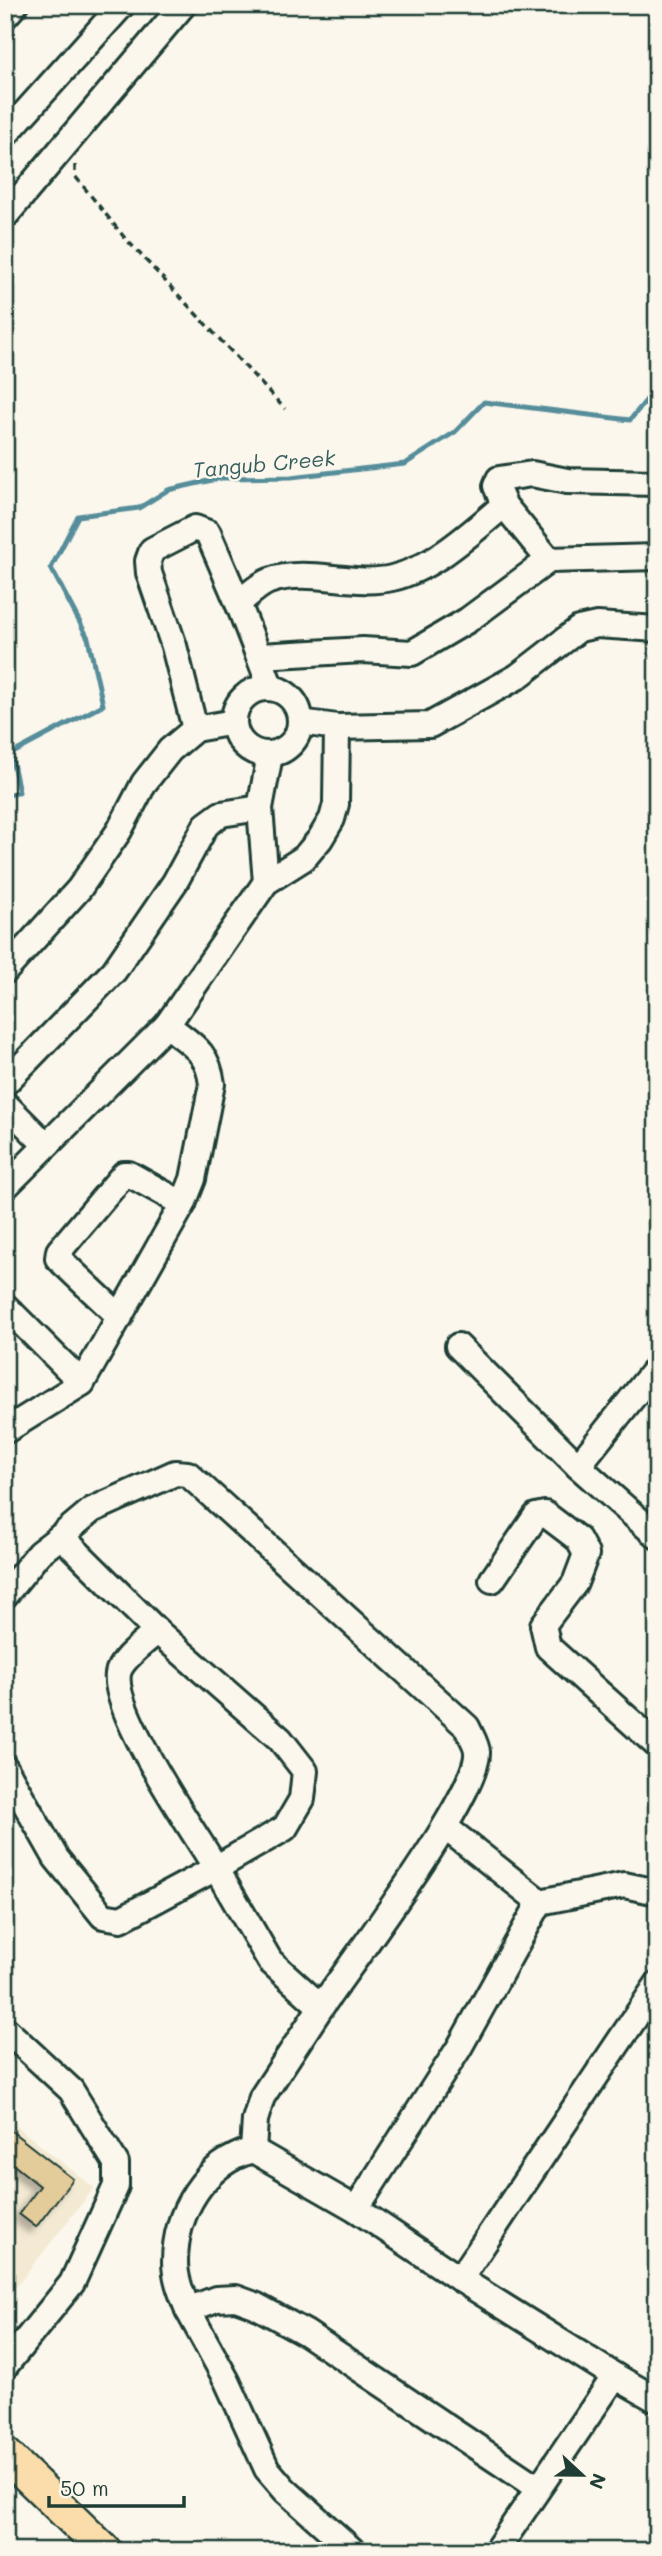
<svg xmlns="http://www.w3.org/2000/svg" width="662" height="2556" viewBox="0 0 662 2556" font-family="Mali,sans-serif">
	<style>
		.built { fill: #f4ead3 }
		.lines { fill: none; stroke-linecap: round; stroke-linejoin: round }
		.stream { stroke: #578d9a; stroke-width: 5 }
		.building { fill: #e4cb9a; stroke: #1f3d34; stroke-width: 2; filter: url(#shadow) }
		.minor-casing { stroke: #1f3d34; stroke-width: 30 }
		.major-casing { stroke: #1f3d34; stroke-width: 37 }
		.path { stroke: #1f3d34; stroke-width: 3.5; stroke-dasharray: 7 5; stroke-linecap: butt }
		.minor { stroke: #fbf7ec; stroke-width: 24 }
		.major { stroke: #faddab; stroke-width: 32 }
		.labels { text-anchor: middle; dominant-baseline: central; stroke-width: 5; stroke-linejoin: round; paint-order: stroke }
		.water-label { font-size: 21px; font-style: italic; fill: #365e5e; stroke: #fbf7ec }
	</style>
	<defs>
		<filter id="shadow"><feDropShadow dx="-6" dy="6" stdDeviation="3.5" flood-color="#0004"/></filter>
	</defs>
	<rect width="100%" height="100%" fill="#fbf7ec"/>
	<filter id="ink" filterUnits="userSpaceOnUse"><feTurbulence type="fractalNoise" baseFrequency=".0143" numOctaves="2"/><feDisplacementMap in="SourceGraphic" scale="14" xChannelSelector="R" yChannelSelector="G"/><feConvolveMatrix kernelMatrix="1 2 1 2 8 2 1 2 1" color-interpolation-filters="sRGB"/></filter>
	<g filter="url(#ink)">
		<path class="built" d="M5 2117 94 2188 5 2301Z"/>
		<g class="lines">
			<path class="stream" d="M5 796 19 792 11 754 103 705 88 638 51 568 78 516 139 508 168 490 221 478 291 477 405 464 455 432 484 402 630 420 657 387"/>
		</g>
		<path class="building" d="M5 2126 73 2179 36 2227 19 2214 40 2186 5 2158Z"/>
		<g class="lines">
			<defs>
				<g id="minor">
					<path d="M5 16 15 5"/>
					<path d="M5 135 122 5"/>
					<path d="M5 216 183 5"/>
					<path d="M504 505 549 560"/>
					<path d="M260 656 363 650 412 653 468 620 549 560 657 557"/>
					<path d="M271 688 238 603C248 596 258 585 269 581 308 567 353 587 392 578 434 568 472 532 504 505L496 486 499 479 532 474 567 481 657 483"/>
					<circle cx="267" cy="721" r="33"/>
					<path d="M300 722 337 727 430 725 517 677 579 629 597 625 657 629"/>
					<path d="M195 729 174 646 149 573 148 561 152 550 195 528 208 533 238 603"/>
					<path d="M266 882 260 808 270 755"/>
					<path d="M5 971 79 889 119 831 144 783 170 750 195 729 234 722"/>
					<path d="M5 1083 114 971 175 882 206 825 221 814 260 808"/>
					<path d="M5 1104 46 1145"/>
					<path d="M5 1187 167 1025 266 882 304 858 320 839 332 819 336 804 337 727"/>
					<path d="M5 1306 82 1383"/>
					<path d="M120 1317 62 1262 58 1258 59 1251 124 1174H129L183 1204"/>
					<path d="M458 1346 578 1466 657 1536"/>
					<path d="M5 1431 82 1383 183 1204 193 1179 212 1084C208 1051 192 1045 167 1025"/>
					<path d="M578 1466 657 1367"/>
					<path d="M175 1473 188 1474 467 1727C470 1734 477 1745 477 1752 480 1793 350 1965 321 2007L270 1961 216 1868 285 1828 302 1799 305 1771 280 1739 157 1631 61 1536 92 1510Z"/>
					<path d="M492 1580 536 1516 545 1514 578 1539 586 1554 575 1583 543 1625 548 1647 657 1745"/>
					<path d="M5 1595 39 1553 61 1536"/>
					<path d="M5 1768 56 1858 103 1916 121 1919 216 1868C193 1830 112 1713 118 1674 120 1659 146 1642 157 1631"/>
					<path d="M445 1827 540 1902"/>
					<path d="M5 2029 71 2090 116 2163V2186L72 2283 5 2366"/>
					<path d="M253 2150 255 2120 262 2097 321 2007"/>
					<path d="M356 2209 459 2048 540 1902 624 1885 657 1892"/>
					<path d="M188 2310C182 2295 175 2279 175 2262 175 2213 204 2163 253 2150L356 2209 460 2279"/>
					<path d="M615 2376 460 2279 657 1985"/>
					<path d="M353 2551 285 2490 267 2469 227 2381 188 2310 216 2299 236 2298 255 2305 306 2333 538 2488"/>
					<path d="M496 2551 615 2376 657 2400"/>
				</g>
				<path id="major" d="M5 2454 105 2551"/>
			</defs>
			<use href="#minor" class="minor-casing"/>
			<use href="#major" class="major-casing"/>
			<path class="path" d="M75 165V176L124 237 285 409"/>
			<use href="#minor" class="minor"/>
			<use href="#major" class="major"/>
		</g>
	</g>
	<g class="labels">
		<g class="water-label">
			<text transform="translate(264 463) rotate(-5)">Tangub Creek</text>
		</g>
	</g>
	<rect width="662" height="2556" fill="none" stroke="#fbf7ec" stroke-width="28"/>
	<rect x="14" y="14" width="634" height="2528" fill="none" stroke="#1f3d34" stroke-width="2.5" filter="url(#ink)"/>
	<g transform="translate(582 2475) rotate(112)" stroke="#fbf7ec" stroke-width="5" paint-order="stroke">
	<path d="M0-5L12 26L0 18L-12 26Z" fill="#1f3d34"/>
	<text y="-10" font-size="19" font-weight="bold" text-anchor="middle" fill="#1f3d34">N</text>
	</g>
	<path d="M49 2496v10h135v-10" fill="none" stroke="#1f3d34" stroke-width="3.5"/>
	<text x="60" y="2496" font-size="21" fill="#1f3d34" stroke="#fbf7ec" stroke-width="5" paint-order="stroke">50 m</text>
</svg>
